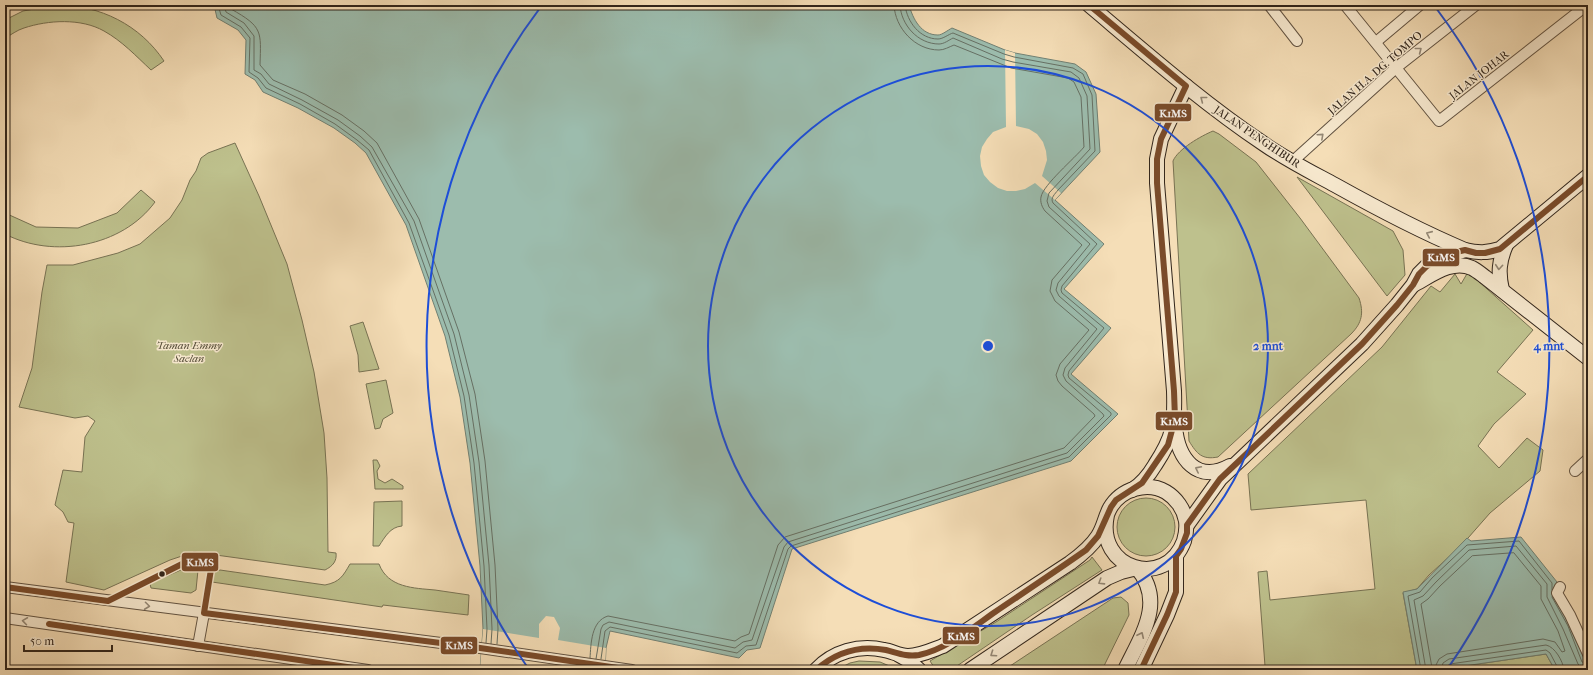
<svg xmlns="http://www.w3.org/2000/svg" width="1593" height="675" viewBox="0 0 1593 675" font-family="'IM FELL French Canon',serif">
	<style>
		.green { fill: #bec18d; stroke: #787354 }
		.water { fill: #9cbcad; stroke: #718073 }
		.pier { fill: #f5deb7 }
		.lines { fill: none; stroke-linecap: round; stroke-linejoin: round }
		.shore { stroke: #667064; stroke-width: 1 }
		.minor-casing { stroke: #625342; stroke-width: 12 }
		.secondary-casing { stroke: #31251b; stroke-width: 16 }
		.minor { stroke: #f8ead0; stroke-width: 10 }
		.secondary { stroke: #f8ead0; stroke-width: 14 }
		.bus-1-casing { stroke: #f8ead0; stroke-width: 9 }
		.bus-1 { stroke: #7a4b2a; stroke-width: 6 }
		.oneway { stroke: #948876 }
		.ring { fill: none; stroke: #1d4ed8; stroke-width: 2 }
		.bus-dot { fill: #31251b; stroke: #f8ead0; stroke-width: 1.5 }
		.labels { text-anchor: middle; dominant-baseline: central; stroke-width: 3; stroke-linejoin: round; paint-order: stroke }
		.street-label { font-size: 11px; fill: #31251b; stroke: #f8ead0 }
		.park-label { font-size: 11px; font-style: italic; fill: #544c38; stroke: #f8ead0 }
		.centre { fill: #1d4ed8; stroke: #f8ead0; stroke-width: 2 }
		.ring-label { font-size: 12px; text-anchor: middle; font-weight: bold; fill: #1d4ed8; stroke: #f8ead0; stroke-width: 3; stroke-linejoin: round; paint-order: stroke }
		.line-badge { stroke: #f8ead0; stroke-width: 1.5 }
		.badge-label { font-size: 11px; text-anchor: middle; font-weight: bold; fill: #fff }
	</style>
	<rect width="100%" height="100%" fill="#f5deb7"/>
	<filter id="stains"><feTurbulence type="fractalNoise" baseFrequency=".005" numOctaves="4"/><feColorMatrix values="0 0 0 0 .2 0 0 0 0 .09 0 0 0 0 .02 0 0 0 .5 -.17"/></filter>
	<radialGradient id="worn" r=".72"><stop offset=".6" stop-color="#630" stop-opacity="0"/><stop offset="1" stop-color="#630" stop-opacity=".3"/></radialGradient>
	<g class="green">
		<path d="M57 5C100 5 140 25 164 61L151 70C136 56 122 41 104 31 81 18 48 20 24 28 17 30 11 35 5 38V20L23 11Z"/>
		<path d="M1213 131 1219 134 1256 162 1300 218 1359 298C1364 313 1362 323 1351 334L1218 457C1202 460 1197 454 1189 441L1173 161C1178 149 1201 136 1213 131Z"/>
		<path d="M235 143 259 196 287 264 302 320 314 372 324 433 327 478 328 552 336 553C337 561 333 566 325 570L194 552 170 560 104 590 66 582 74 523 68 522 63 512 55 505 63 470 82 472 85 437 95 421 88 416 75 418 19 407 32 368 42 292 47 265H73L118 253 140 244 170 218 182 200 190 180 196 171 201 158 208 153Z"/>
		<path d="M1297 177 1393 231 1403 250 1405 275 1387 296Z"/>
		<path d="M141 190 155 202C122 247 53 259 5 234V213L36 227 78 228 117 213Z"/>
		<path d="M1468 272 1533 330 1497 372 1526 394 1494 424 1478 446 1499 468 1527 438 1543 450 1540 471 1490 513 1461 546 1429 575 1417 589 1403 593 1417 670H1296L1287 668 1265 666 1258 572 1267 571 1270 600 1375 589 1366 500 1251 510 1248 474 1382 347 1431 286 1440 292 1455 274 1461 284Z"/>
		<path d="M363 322 379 369 359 372 358 355 350 326Z"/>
		<path d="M386 380 393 413 383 419 380 428 375 429 366 384Z"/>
		<path d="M373 460H377L380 466 377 471 378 479 385 483 392 479 403 486V489H375Z"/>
		<circle cx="1146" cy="527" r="29"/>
		<path d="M402 501V526C390 527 385 537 379 546H373L374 502Z"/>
		<path d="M1092 557 1102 570 1032 615 951 670H936L930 661 996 622 1090 560Z"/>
		<path d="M350 564H379C388 588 414 588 435 590 446 592 458 593 469 595L468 615 383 605 382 607 212 582 214 572 220 570 325 585C340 582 343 576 350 564Z"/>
		<path d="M190 566H196L198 570 196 590 191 593 151 588 150 584 153 582Z"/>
		<path d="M1121 597 1128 603 1129 615 1102 670H1004L1113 598Z"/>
		<path d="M1546 654 1555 670H1437Z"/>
		<path d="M859 661 880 662 899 670H836L850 663Z"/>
	</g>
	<g class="water">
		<path d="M214 5H909C913 19 921 35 938 35 942 35 948 30 952 28L1005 50 1015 53 1075 64 1086 72 1096 94 1100 152 1055 200 1104 244 1064 289 1111 328 1071 374 1118 414 1071 461 792 549 760 648 747 650 739 658 610 631 606 648 605 670H480L483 629 480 566 470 463 460 397 445 336 406 225 366 153 355 143 334 128 298 108 263 92 255 80 245 74 246 40 238 30 217 18Z"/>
		<path d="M1521 537 1557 582 1555 594 1571 625 1588 665V670H1555L1546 654 1437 670H1417L1403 592 1417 589 1467 538 1471 541Z"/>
	</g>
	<g class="pier">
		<path d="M1005 50 1015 53 1016 126 1029 129 1037 134 1043 142 1046 151 1047 160 1042 176 1061 193 1055 200 1035 183 1025 189 1016 191H1007L998 188 990 182 984 175 981 166 980 156 982 147 987 139 993 132 1006 127Z"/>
		<path d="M546 616 554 617 560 628 558 640 606 648 605 670H480L483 629 539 638V624Z"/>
	</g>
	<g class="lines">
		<g class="shore">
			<path d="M218 5 221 15 241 27 250 38 249 72 258 78 266 88 300 104 335 124 357 140 369 150 409 223 449 335 464 396 474 463 484 566 487 629 486 643"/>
			<path d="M224 5 226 12 244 23 254 36V70L261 74 269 84 302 100 338 120 360 136 372 147 414 221 454 334 469 395 479 462 489 565 492 629 491 644"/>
			<path d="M230 5 231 9C263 27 261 31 260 65L273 80 305 94 342 115 364 131 377 143 419 219 459 332 475 394 485 461 495 565 498 629 497 644"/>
			<path d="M1514 553 1541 586V599L1558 631 1565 651 1562 652 1555 642 1543 639 1447 654 1439 659 1435 667 1432 668 1421 604 1428 599 1440 586 1472 556Z"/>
			<path d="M1552 597 1568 626 1582 662 1588 664"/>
			<path d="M590 658C591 644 591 621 608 616L735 641 741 637 749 634 778 545 785 537 1064 448 1095 416 1094 414 1062 386 1058 381 1056 375 1060 364 1089 330 1055 301 1050 291 1052 280 1082 245 1045 211C1042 207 1040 202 1041 197 1043 185 1075 158 1084 147L1081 97 1074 82 1068 78 1011 68 954 45C949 47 944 50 939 50 915 50 895 28 894 5"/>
			<path d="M596 659 601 629 603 625 609 622 735 648 743 642 752 640 784 547 788 542 1067 453 1104 416 1103 414 1066 381 1063 375 1065 368 1097 329 1059 296 1056 290 1058 283 1090 244 1049 207 1047 201 1049 193 1090 149 1087 96 1079 78 1071 72 1013 62 1002 59 953 38C949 40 944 44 939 44 918 44 901 25 900 5"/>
			<path d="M601 659 605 631 610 627 737 653 746 646 756 645 788 549 791 546 1069 457 1111 415V413L1069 378 1068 375 1069 371 1104 328 1062 293 1061 290 1062 286 1097 244 1053 203C1050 198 1055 194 1058 190L1095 151 1092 95 1083 74 1073 68 1014 57 1004 54 953 33C949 34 943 39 938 39 920 39 907 22 905 5"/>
			<path d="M1421 670 1408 596 1420 592 1432 578 1467 545 1519 541 1552 583V590"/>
			<path d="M1426 670 1414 600 1423 596 1436 582 1469 550 1516 546 1547 584V597L1563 629 1578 664 1582 668 1588 670"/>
			<path d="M1441 670 1443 663 1449 659 1546 645C1555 647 1563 661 1564 670"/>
			<path d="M1446 670 1447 666 1450 664 1546 650 1550 653 1559 670"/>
		</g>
		<defs>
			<g id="minor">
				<path d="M1269 5 1297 41"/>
				<path d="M1345 5 1439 121 1587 5"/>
				<path d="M1376 42 1420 5"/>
				<path d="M1292 162 1397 67 1476 5"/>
				<path d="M1575 471 1588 459"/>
				<path d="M5 587 480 648 632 670"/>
				<path d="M1560 587 1557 593 1570 615 1588 654"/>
				<path d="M5 618 368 670"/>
				<path d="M198 646 204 613"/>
			</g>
			<g id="secondary">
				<path d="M1089 5C1146 53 1203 103 1264 144 1287 160 1311 172 1335 185 1378 209 1420 231 1465 250 1478 253 1487 253 1500 249L1588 176"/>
				<path d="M1415 284C1432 275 1452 259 1472 268 1476 270 1481 274 1485 277L1588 358"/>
				<path d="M1502 290C1498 273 1499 261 1506 245"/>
				<path d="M1175 427C1178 459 1197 484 1230 466"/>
				<path d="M1132 490C1142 484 1149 475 1155 465 1174 436 1175 425 1174 391L1157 183V159L1161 139 1186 86"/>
				<path d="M1187 525 1220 479 1362 344 1397 305 1413 285 1419 274 1427 266 1437 259 1465 250"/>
				<path d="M899 655 908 660 919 670"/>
				<path d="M816 670C833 652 859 644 884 650 892 651 899 656 908 656 920 656 932 650 943 646L1070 563C1081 555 1091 547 1098 536 1104 527 1105 517 1110 508 1121 489 1147 481 1166 492 1176 498 1184 509 1186 521 1187 528 1186 534 1184 541 1166 590 1095 570 1107 515"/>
				<path d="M970 670 1107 578 1121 572 1137 568C1166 602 1141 636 1125 670"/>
				<path d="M1141 670 1167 615 1176 592V556"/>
			</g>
		</defs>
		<use href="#minor" class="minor-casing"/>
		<use href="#secondary" class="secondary-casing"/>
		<use href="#minor" class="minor"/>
		<use href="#secondary" class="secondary"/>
		<defs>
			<g id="bus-1">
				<path d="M5 587 108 601 188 561 212 563 204 613 480 648 632 670"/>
				<path d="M49 624 368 670"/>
				<path d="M816 670C836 652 859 645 886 650 898 653 906 657 919 655 947 649 972 628 995 612 1026 591 1056 571 1086 550L1098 536 1111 507 1116 500 1142 483 1168 445 1175 419 1174 391 1157 183V159L1161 139 1186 86 1089 5"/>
				<path d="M1141 670 1167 615 1176 592V556L1181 549 1187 533V525L1220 479 1362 344 1397 305 1413 285 1419 274 1427 266 1437 259 1456 252 1465 250 1476 253H1485L1500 249 1588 176"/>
			</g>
		</defs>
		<use href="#bus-1" class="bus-1-casing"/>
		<use href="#bus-1" class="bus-1"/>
	</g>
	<defs><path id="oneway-chevron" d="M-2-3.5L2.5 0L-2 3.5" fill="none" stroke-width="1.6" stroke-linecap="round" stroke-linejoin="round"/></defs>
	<g class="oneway">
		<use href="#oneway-chevron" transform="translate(1419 50) rotate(-38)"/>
		<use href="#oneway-chevron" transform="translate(1203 99) rotate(-142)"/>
		<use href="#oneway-chevron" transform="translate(1321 136) rotate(-42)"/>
		<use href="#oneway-chevron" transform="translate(1429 234) rotate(-156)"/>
		<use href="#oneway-chevron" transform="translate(1499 267) rotate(95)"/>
		<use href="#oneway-chevron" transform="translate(1198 469) rotate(-153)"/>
		<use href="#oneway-chevron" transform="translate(1101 582) rotate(148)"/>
		<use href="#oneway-chevron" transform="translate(147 606) rotate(7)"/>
		<use href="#oneway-chevron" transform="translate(25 621) rotate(-172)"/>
		<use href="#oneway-chevron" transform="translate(1141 635) rotate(-65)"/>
		<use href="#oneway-chevron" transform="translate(993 654) rotate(146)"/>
	</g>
	<g class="ring">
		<circle cx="988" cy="346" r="280"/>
		<path d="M528 668A561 561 0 0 1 540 8M1436 8A561 561 0 0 1 1448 668"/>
	</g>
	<circle class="bus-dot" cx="162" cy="574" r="3.5"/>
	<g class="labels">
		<g class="street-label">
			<text transform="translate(1375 73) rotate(-41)">JALAN H.A. DG. TOMPO</text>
			<text transform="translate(1479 75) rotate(-38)">JALAN JOHAR</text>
			<text transform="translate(1257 137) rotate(34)">JALAN PENGHIBUR</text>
		</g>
		<g class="park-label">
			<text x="189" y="345">Taman Emmy<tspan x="189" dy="13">Saelan</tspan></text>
		</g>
	</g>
	<circle cx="988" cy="346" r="6" class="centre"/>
	<g class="ring-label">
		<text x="1268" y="350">2 mnt</text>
		<text x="1549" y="350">4 mnt</text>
	</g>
	<g class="line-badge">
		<rect x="1154" y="103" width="38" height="19" rx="4" fill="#7a4b2a"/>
		<rect x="1422" y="248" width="38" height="19" rx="4" fill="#7a4b2a"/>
		<rect x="1155" y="411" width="38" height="20" rx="4" fill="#7a4b2a"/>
		<rect x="181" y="552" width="38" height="20" rx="4" fill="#7a4b2a"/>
		<rect x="942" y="626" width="38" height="19" rx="4" fill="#7a4b2a"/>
		<rect x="440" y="636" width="38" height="19" rx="4" fill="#7a4b2a"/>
	</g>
	<g class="badge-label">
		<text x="1173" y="117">K1MS</text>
		<text x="1441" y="261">K1MS</text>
		<text x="1174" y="425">K1MS</text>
		<text x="200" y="566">K1MS</text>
		<text x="961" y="640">K1MS</text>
		<text x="459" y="649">K1MS</text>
	</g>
	<rect width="1593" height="675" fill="none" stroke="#f5deb7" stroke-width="20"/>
	<rect x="6" y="6" width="1581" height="663" fill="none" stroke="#31251b" stroke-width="2"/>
	<rect x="10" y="10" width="1573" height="655" fill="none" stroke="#31251b"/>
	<path d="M24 645v6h88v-6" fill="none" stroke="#31251b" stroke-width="2"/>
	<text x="30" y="645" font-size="12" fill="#31251b" stroke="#f8ead0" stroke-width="3" paint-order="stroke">50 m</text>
	<rect width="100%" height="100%" filter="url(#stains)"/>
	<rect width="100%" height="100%" fill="url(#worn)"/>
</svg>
